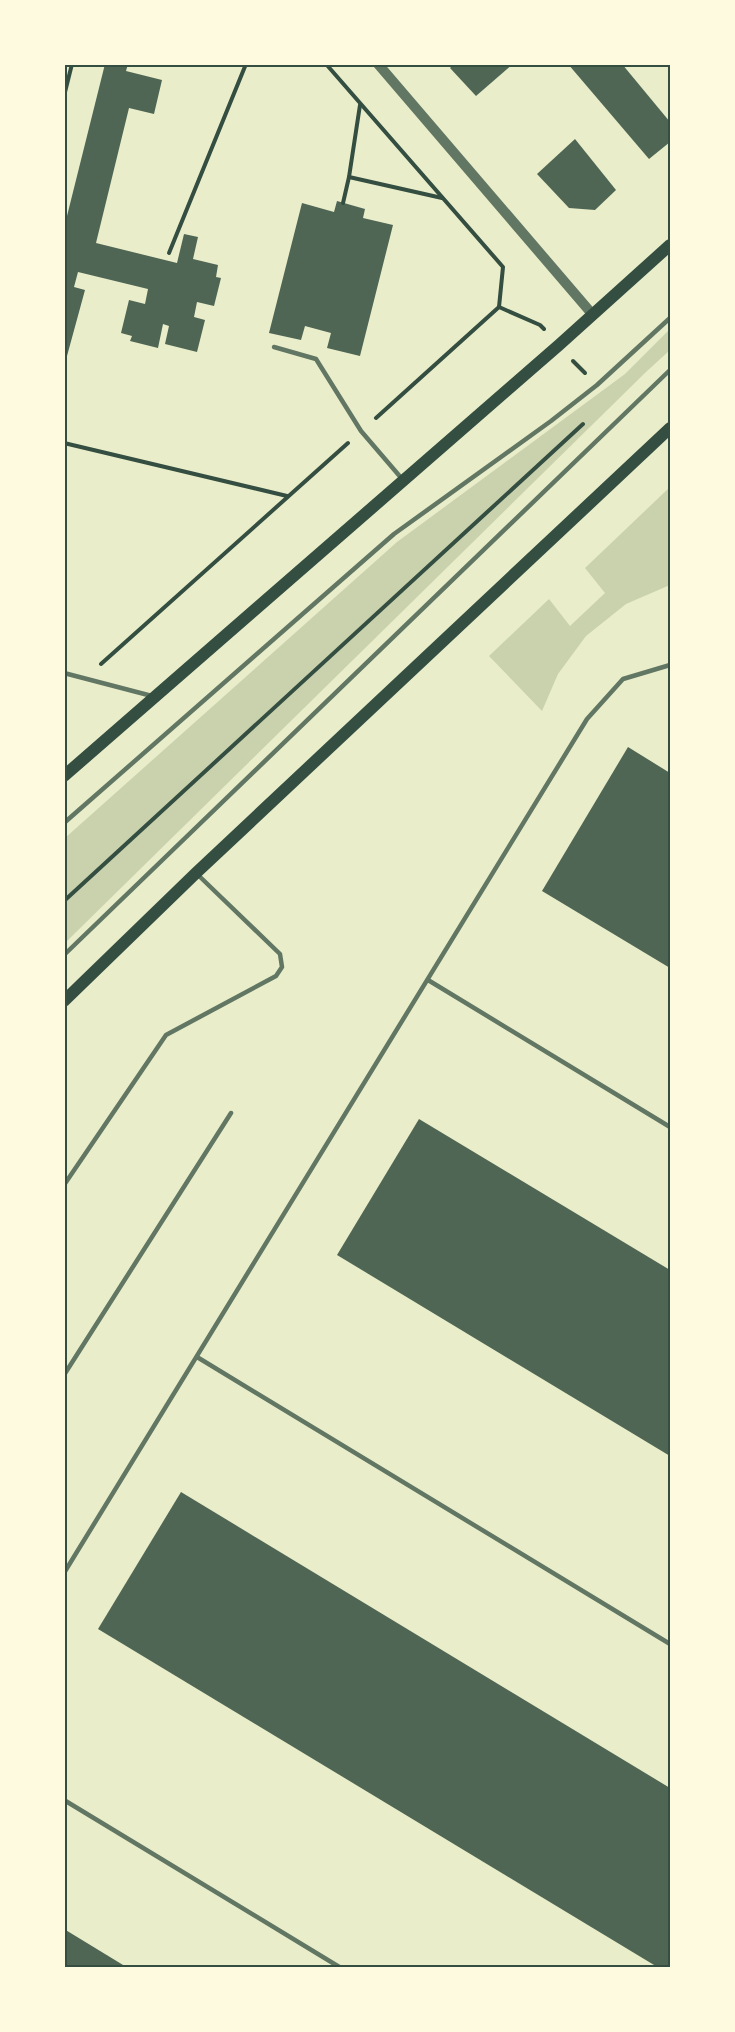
<svg xmlns="http://www.w3.org/2000/svg" width="735" height="2032" viewBox="0 0 735 2032" font-family="'Open Sans',sans-serif">
	<style>
		.green { fill: #cad2ad }
		.building { fill: #4f6655 }
		.lines { fill: none; stroke-linecap: round; stroke-linejoin: round }
		.path { stroke: #344e41; stroke-width: 4 }
		.service { stroke: #617663; stroke-width: 4.5 }
		.tertiary { stroke: #617663; stroke-width: 10 }
		.secondary { stroke: #344e41; stroke-width: 12 }
		.neatline { fill: none; stroke: #344e41; stroke-width: 2 }
	</style>
	<rect width="100%" height="100%" fill="#e9edc9"/>
	<g class="green">
		<path d="M670 329V350L646 372 65 943V838L397 542 625 374Z"/>
		<path d="M670 487V585L626 604 586 636 558 674 542 711 489 656 549 599 570 626 605 593 585 568Z"/>
	</g>
	<g class="building">
		<path d="M105 64H128L126 71 162 80 154 114 129 108 96 243 177 263 184 234 198 237 193 259 218 265 216 277 221 278 214 306 197 302 194 317 205 320 197 352 165 344 169 326 163 324 158 348 130 341 132 336 121 333 129 300 145 304 148 289 78 272 74 287 85 290 64 367V228Z"/>
		<path d="M454 64H513L476 96 450 68Z"/>
		<path d="M568 64H622L670 122V142L649 159Z"/>
		<path d="M575 139 616 190 595 210 569 208 537 174Z"/>
		<path d="M337 201 365 209 363 218 393 225 360 356 327 348 331 333 305 326 301 340 269 333 302 203 334 212Z"/>
		<path d="M628 747 670 773V968L542 891Z"/>
		<path d="M419 1119 670 1270V1456L337 1255Z"/>
		<path d="M181 1492 670 1788V1968H659L98 1629Z"/>
		<path d="M64 1929 128 1968H64Z"/>
	</g>
	<g class="lines">
		<g class="path">
			<path d="M326 64 503 267 499 307 376 418"/>
			<path d="M64 96 72 64"/>
			<path d="M360 105 349 177 442 198"/>
			<path d="M343 203 349 177"/>
			<path d="M169 253 246 64"/>
			<path d="M499 307 540 325 544 329"/>
			<path d="M573 361 585 373"/>
			<path d="M64 443 287 496"/>
			<path d="M101 664 348 443"/>
			<path d="M64 901 583 424"/>
		</g>
		<g class="service">
			<path d="M274 347 316 359 361 431 403 480"/>
			<path d="M64 673 152 696"/>
			<path d="M64 823 394 534 551 421 597 385 670 318"/>
			<path d="M64 955 670 370"/>
			<path d="M428 980 670 1127"/>
			<path d="M64 1185 166 1035 276 976 282 967 280 954 197 874"/>
			<path d="M197 1357 670 1644"/>
			<path d="M64 1375 231 1113"/>
			<path d="M64 1573 587 719 623 679 670 665"/>
			<path d="M64 1800 341 1968"/>
		</g>
		<path class="tertiary" d="M378 64 593 315"/>
		<g class="secondary">
			<path d="M64 776 559 345 670 245"/>
			<path d="M64 1001 196 873 670 428"/>
		</g>
	</g>
	<rect width="735" height="2032" fill="none" stroke="#fefae0" stroke-width="132"/>
	<rect x="66" y="66" width="603" height="1900" class="neatline"/>
</svg>
